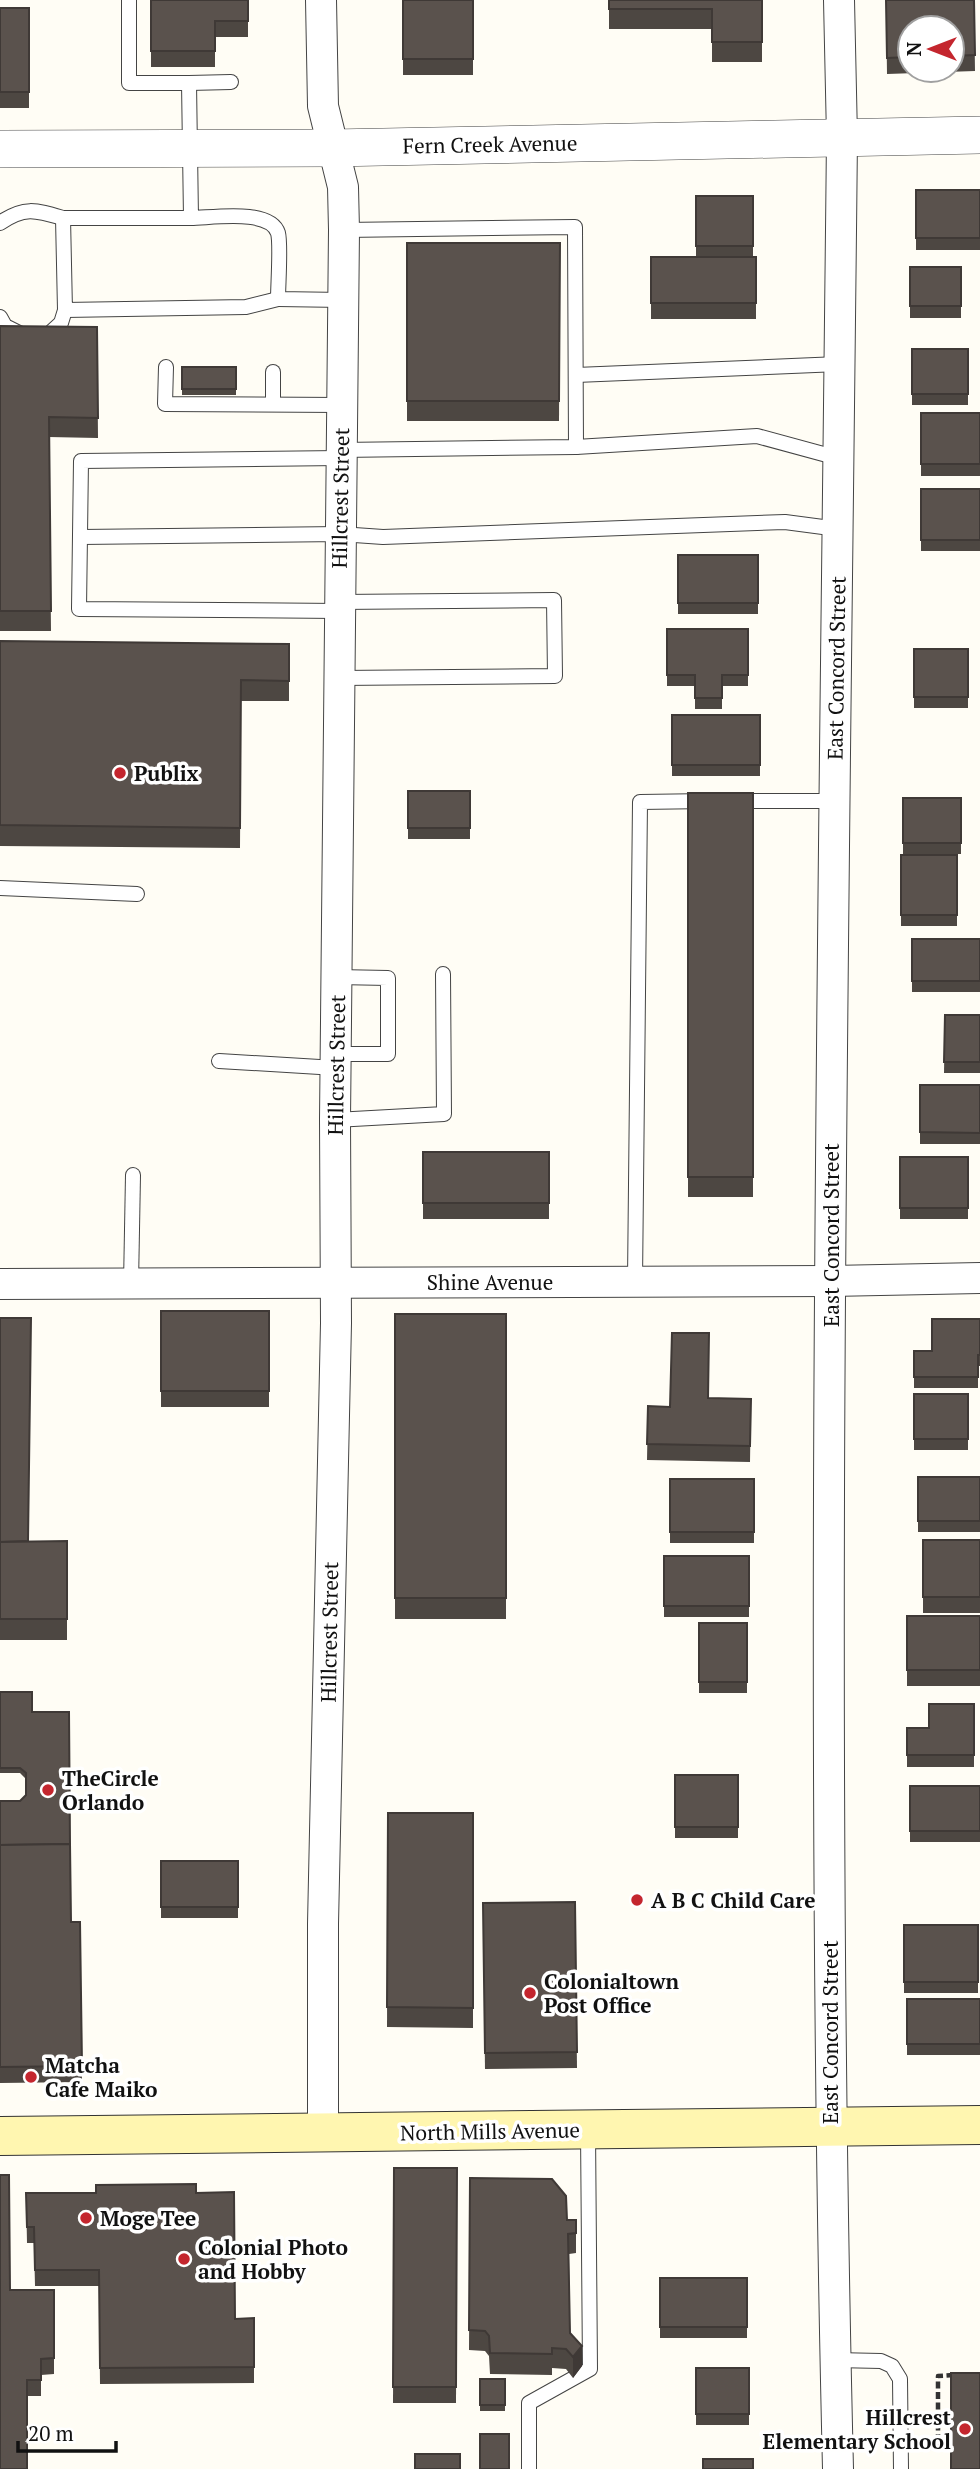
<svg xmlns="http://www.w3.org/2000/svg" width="980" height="2469" viewBox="0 0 980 2469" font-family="'PT Serif',serif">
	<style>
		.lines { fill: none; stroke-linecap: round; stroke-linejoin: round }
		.service-casing { stroke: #444; stroke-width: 16 }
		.minor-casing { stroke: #444; stroke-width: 32 }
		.tertiary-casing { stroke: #444; stroke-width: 38 }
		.secondary-casing { stroke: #333; stroke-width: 40 }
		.path { stroke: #333; stroke-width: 4.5; stroke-dasharray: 7 3.5; stroke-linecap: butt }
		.service { stroke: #fff; stroke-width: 14 }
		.minor { stroke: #fff; stroke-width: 30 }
		.tertiary { stroke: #fff; stroke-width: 37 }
		.secondary { stroke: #fff6b0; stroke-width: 38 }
		.wall { fill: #4d4742; fill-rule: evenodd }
		.shaded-wall { fill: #3f3936 }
		.building { fill: #5a524d; stroke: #3f3936; stroke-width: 2 }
		.poi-dot { fill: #c4262e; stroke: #fff; stroke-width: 2.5 }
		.labels { text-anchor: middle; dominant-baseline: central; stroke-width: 7; stroke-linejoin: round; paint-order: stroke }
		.street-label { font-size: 21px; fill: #111; stroke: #fff }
		.poi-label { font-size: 21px; font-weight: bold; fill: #111; stroke: #fff; text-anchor: start }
	</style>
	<rect width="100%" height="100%" fill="#fffdf5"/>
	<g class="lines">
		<defs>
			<g id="service">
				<path d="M129 0V83H189L191 218C211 218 270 208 278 233 281 244 278 285 278 299L343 300"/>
				<path d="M189 83 231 82"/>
				<path d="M191 218H63L65 310 246 307 278 299"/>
				<path d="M0 223C24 206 36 210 63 218"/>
				<path d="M344 230 575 227 576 447"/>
				<path d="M0 317 5 326 21 334"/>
				<path d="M41 334H49L61 323 65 310"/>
				<path d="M166 367 165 404 342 405"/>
				<path d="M273 372V404"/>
				<path d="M576 375 839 364"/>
				<path d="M340 450 576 447 757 436 838 458"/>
				<path d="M81 537 340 534 383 537 785 522 838 529"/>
				<path d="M339 611 79 609 81 461 340 458"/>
				<path d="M339 678 555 676 554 600 339 602"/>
				<path d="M735 801H835"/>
				<path d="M0 888 137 894"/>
				<path d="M336 1054H388V978L337 977"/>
				<path d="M219 1061 336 1068"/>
				<path d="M335 1120 444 1114 443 974"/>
				<path d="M635 1281 640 802 708 801"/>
				<path d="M131 1284 133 1175"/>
				<path d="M835 2360 881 2361 892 2366 900 2379 901 2469"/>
				<path d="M529 2469V2403L590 2369 588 2131"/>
			</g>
			<g id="minor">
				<path d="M321 0 323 106 343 187 344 230 335 1120 336 1323 323 1924V2133"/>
				<path d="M0 1284 831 1281 980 1278"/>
				<path d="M838 2469C819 1692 834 914 842 137L839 0"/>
			</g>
			<path id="tertiary" d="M0 149 332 148 980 135"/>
			<path id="secondary" d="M0 2136 980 2125"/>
		</defs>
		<use href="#service" class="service-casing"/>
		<use href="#minor" class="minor-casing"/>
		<use href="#tertiary" class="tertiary-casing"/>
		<use href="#secondary" class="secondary-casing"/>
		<path class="path" d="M924 2448H938V2376L955 2375"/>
		<use href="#service" class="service"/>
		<use href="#minor" class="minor"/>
		<use href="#tertiary" class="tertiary"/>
		<use href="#secondary" class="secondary"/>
	</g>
	<g class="wall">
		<path d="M151 0H248V37H215V67H151Z"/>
		<rect x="403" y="0" width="70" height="75"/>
		<path d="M609 0H762V62H712V29H609Z"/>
		<path d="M886 0H974L975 71 887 74ZM910 28H952V70H910Z"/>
		<rect x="0" y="8" width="29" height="100"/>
		<rect x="916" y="190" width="64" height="60"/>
		<path d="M696 196H753V257H756V319H651V257H696Z"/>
		<path d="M407 243H560L559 421H407Z"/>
		<rect x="910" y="267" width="51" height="51"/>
		<path d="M0 326 97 327 98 438 49 437 51 631H0Z"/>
		<rect x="912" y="349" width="56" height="56"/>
		<rect x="182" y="367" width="54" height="28"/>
		<rect x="921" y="413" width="59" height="63"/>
		<rect x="921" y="489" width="59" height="62"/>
		<rect x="678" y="555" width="80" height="59"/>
		<path d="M667 629H748V686H722V709H695V686H667Z"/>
		<path d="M0 641 289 644V701H241L240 848 0 846Z"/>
		<rect x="914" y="649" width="54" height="59"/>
		<rect x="672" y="715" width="88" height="61"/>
		<rect x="408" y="791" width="62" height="48"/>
		<rect x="688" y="793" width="65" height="404"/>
		<rect x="903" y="798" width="58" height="56"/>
		<rect x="901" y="855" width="56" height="71"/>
		<rect x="912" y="939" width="68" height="53"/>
		<path d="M945 1015H980V1073H944Z"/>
		<rect x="920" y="1085" width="60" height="59"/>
		<rect x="423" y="1152" width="126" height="67"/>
		<rect x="900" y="1157" width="68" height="62"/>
		<rect x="161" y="1311" width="108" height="96"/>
		<rect x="395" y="1314" width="111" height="305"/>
		<path d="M0 1318 28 1541H67V1640H0Z"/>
		<path d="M980 1319V1366H978V1388H914V1351H932Z"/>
		<rect x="914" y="1394" width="54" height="56"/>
		<path d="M708 1398 751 1399 750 1462 647 1460 648 1406 670 1407Z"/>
		<rect x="918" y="1477" width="62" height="55"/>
		<rect x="670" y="1479" width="84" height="64"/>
		<rect x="923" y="1540" width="57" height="73"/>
		<rect x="664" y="1556" width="85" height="61"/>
		<rect x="907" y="1616" width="73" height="70"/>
		<rect x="699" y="1623" width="48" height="70"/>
		<path d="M0 1692 32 1712 71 1922H80L82 2082 0 2083V1801H20L26 1795V1779L20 1773H0Z"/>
		<path d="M974 1704V1767H907V1728H929Z"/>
		<rect x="675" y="1775" width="63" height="63"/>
		<rect x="910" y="1786" width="70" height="56"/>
		<path d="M388 1813H473V2028L387 2027Z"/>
		<rect x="161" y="1861" width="77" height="57"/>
		<path d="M575 1902 577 2068 485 2069 483 1903Z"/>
		<rect x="904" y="1925" width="74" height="68"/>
		<rect x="907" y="1999" width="73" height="56"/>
		<path d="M394 2168H457L456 2403H393Z"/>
		<path d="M470 2178 567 2220H576V2253L569 2254 570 2333 582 2366 573 2378 566 2369 552 2368V2375L490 2374 489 2356 485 2351 469 2350Z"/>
		<path d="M26 2193H196L235 2319 254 2318V2383L100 2384 99 2286H35L34 2243H27Z"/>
		<rect x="660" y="2278" width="87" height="60"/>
		<path d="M10 2290H54V2374L41 2375V2396H27Z"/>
		<rect x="696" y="2368" width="53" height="57"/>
		<rect x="480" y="2379" width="25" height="32"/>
	</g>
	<path class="shaded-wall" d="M582 2346V2366L573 2378V2357Z"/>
	<g class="building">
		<path d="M151 0H248V21H215V51H151Z"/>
		<rect x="403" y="0" width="70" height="59"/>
		<path d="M609 0H762V42H712V9H609Z"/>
		<path d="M886 0H974L975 55 952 56V28H910V57L887 58Z"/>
		<rect x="0" y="8" width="29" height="84"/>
		<rect x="916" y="190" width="64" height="48"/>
		<rect x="696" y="196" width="57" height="50"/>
		<path d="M407 243H560L559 401H407Z"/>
		<rect x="651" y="257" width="105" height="46"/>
		<rect x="910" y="267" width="51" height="39"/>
		<path d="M0 326 97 327 98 418 49 417 51 611H0Z"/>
		<rect x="912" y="349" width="56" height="45"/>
		<rect x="182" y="367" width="54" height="22"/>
		<rect x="921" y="413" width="59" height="51"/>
		<rect x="921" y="489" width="59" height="51"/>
		<rect x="678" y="555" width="80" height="48"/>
		<path d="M667 629H748V675H722V698H695V675H667Z"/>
		<path d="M0 641 289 644V681L241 680 240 828 0 825Z"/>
		<rect x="914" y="649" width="54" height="48"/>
		<rect x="672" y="715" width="88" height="50"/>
		<rect x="408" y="791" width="62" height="37"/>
		<rect x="688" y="793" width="65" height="384"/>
		<rect x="903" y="798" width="58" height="45"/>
		<rect x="901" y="855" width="56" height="60"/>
		<rect x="912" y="939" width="68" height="42"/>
		<path d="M945 1015H980V1062H944Z"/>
		<path d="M920 1085H980V1133L920 1132Z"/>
		<rect x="423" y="1152" width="126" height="51"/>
		<rect x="900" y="1157" width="68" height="51"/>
		<rect x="161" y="1311" width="108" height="80"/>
		<rect x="395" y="1314" width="111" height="284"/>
		<path d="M0 1318H31L28 1541 0 1542Z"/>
		<path d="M932 1319H980V1355H978V1377H914V1351H932Z"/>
		<path d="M672 1333H709L708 1398 751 1399 750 1446 647 1444 648 1406 670 1407Z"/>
		<rect x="914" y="1394" width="54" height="45"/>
		<rect x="918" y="1477" width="62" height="44"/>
		<rect x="670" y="1479" width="84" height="53"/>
		<rect x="923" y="1540" width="57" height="57"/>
		<path d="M67 1541V1619H0V1542Z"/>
		<rect x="664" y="1556" width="85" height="50"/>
		<rect x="907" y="1616" width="73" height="54"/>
		<rect x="699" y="1623" width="48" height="59"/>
		<path d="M0 1692H32V1712H69L70 1844 0 1845V1801H20L26 1795V1773L20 1768H0Z"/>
		<path d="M929 1704H974V1755H907V1728H929Z"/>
		<rect x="675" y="1775" width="63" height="52"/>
		<rect x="910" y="1786" width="70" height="45"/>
		<path d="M388 1813H473V2008L387 2007Z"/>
		<path d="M70 1844 71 1922H80L82 2066 0 2067V1845Z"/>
		<rect x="161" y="1861" width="77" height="46"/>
		<path d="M575 1902 577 2052 485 2053 483 1903Z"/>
		<rect x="904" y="1925" width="74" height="57"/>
		<rect x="907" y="1999" width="73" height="45"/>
		<path d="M394 2168H457L456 2387H393Z"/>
		<path d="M0 2175H9L10 2290H54V2358L41 2359V2380H27V2469H0Z"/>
		<path d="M470 2178 552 2179 566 2196 567 2220H576V2233L568 2234 570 2333 582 2346 573 2357 566 2349 552 2348V2354L490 2353 489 2336 485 2331 469 2330Z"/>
		<path d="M196 2184V2193L234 2192 235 2319 254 2318V2367L100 2368 99 2270H35L34 2227H27L26 2193H96V2185Z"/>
		<rect x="660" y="2278" width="87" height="49"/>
		<rect x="696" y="2368" width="53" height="46"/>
		<rect x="951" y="2373" width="29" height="96"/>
		<rect x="480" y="2379" width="25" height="26"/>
		<rect x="480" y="2434" width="29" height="35"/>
		<rect x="415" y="2454" width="45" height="15"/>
		<rect x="703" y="2459" width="50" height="10"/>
	</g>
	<g class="poi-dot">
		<circle cx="120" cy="773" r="7"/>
		<circle cx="48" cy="1790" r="7"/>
		<circle cx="637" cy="1900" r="7"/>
		<circle cx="530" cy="1993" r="7"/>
		<circle cx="31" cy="2077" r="7"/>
		<circle cx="86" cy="2218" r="7"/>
		<circle cx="184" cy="2259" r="7"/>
		<circle cx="965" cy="2429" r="7"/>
	</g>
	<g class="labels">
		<g class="street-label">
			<text transform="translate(490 144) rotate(-1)">Fern Creek Avenue</text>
			<text transform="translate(340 498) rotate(-89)">Hillcrest Street</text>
			<text transform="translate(836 668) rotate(-89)">East Concord Street</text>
			<text transform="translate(336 1065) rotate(-89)">Hillcrest Street</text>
			<text transform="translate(831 1235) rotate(-90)">East Concord Street</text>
			<text x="490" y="1282">Shine Avenue</text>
			<text transform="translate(329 1632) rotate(-89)">Hillcrest Street</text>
			<text transform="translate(830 2032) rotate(-90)">East Concord Street</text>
			<text transform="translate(490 2131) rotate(-1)">North Mills Avenue</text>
		</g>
		<g class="poi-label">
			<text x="134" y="773">Publix</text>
			<text x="62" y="1778">TheCircle<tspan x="62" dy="24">Orlando</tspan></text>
			<text x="651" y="1900">A B C Child Care</text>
			<text x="544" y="1981">Colonialtown<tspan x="544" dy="24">Post Office</tspan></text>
			<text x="45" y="2065">Matcha<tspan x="45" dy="24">Cafe Maiko</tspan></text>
			<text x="100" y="2218">Moge Tee</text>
			<text x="198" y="2247">Colonial Photo<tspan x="198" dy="24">and Hobby</tspan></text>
			<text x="951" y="2417" text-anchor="end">Hillcrest<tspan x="951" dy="24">Elementary School</tspan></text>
		</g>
	</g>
	<g transform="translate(931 49) rotate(270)"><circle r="33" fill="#ffffff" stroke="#a0a0a0" stroke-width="2"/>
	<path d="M0-5L12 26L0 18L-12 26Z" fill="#c4262e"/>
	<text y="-10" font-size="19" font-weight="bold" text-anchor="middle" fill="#111111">N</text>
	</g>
	<path d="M18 2441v10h98v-10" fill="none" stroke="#111111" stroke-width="3.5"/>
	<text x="28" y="2441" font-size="21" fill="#111111" stroke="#ffffff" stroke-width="5" paint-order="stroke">20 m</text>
</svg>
